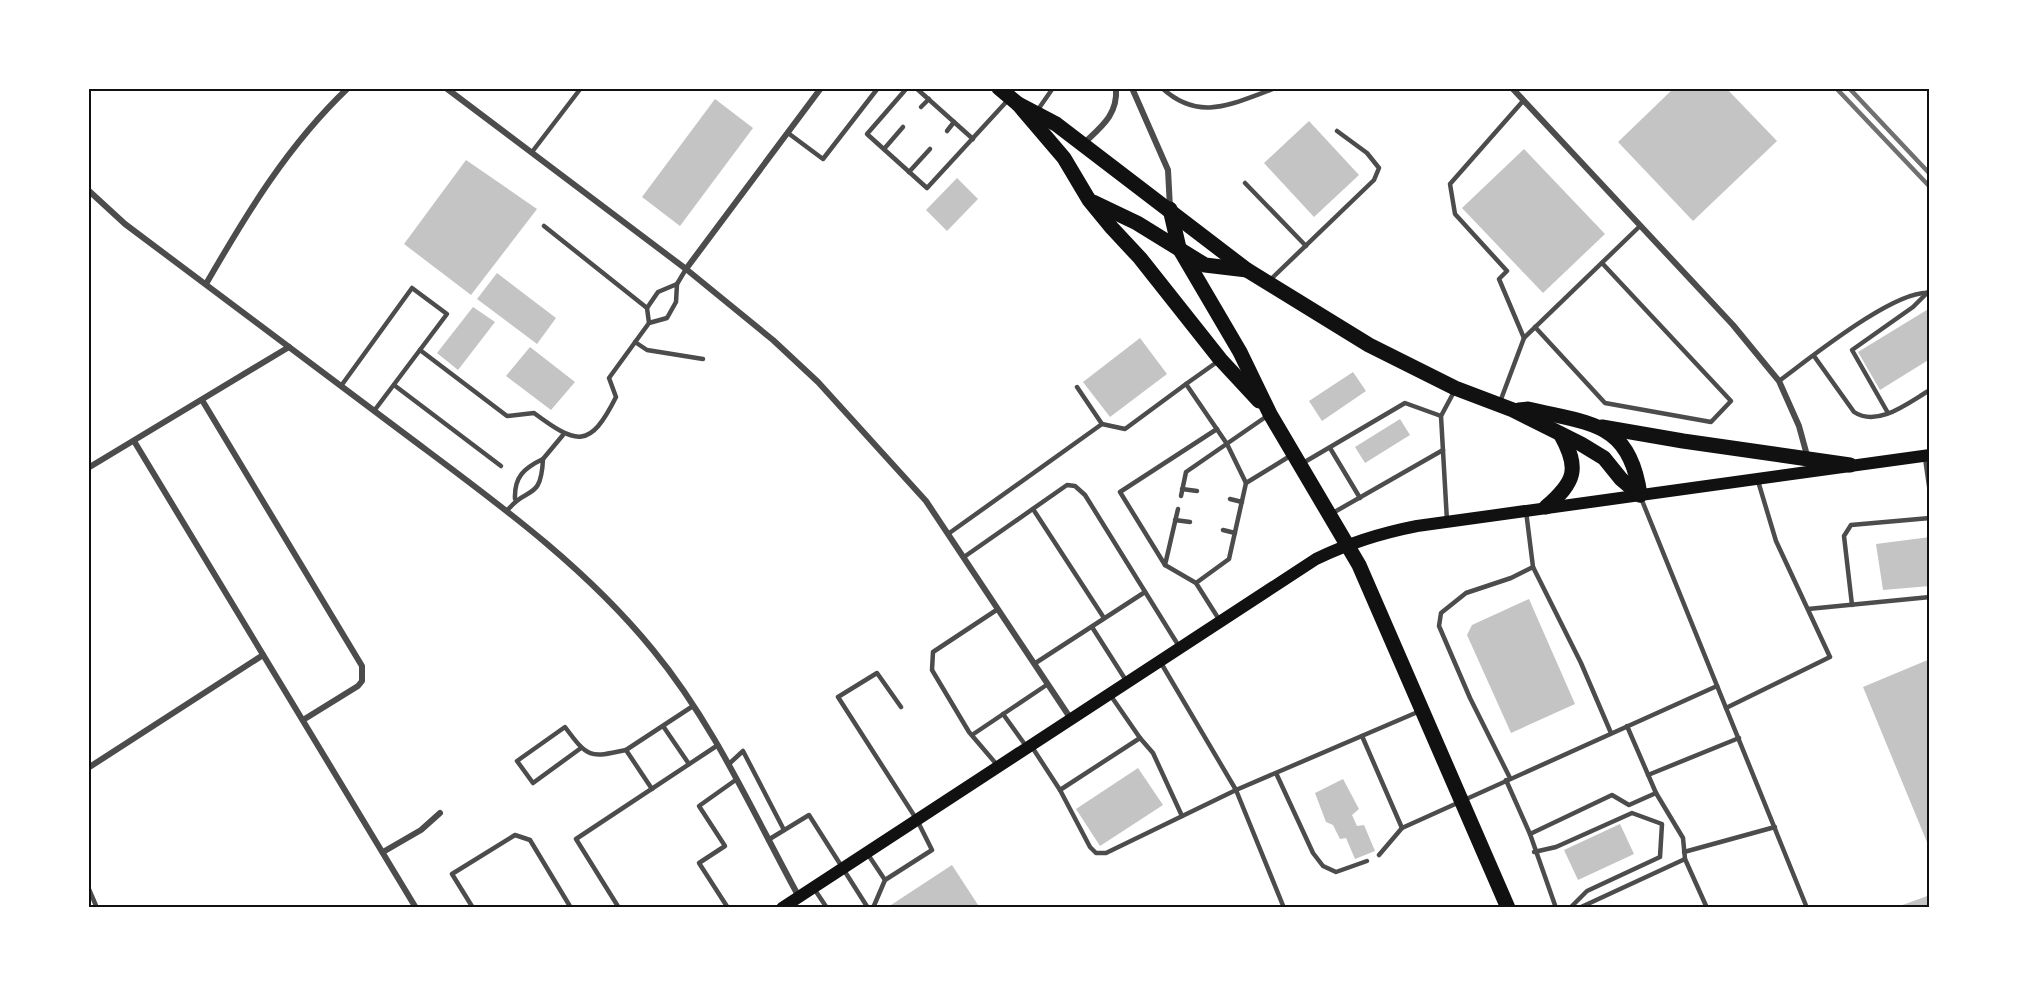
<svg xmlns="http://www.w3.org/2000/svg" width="2018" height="996" viewBox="0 0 2018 996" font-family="'Sofia Sans Condensed',sans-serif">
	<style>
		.building { fill: #c4c4c4 }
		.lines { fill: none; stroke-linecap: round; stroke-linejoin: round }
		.service { stroke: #4c4c4c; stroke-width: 4.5 }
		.minor { stroke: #4c4c4c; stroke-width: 6 }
		.secondary { stroke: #111; stroke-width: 12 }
		.primary { stroke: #111; stroke-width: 15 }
		.rail { stroke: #707070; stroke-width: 4.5 }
		.neatline { fill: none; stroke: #111; stroke-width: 2 }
	</style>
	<rect width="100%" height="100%" fill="#fff"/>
	<g class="building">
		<path d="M1674 88H1726L1777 141 1693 221 1618 142Z"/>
		<path d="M715 99 753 128 680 226 642 197Z"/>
		<path d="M1309 121 1359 175 1314 217 1264 163Z"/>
		<path d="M1524 149 1605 234 1543 293 1462 208Z"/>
		<path d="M466 160 537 209 471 295 404 244Z"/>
		<path d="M957 178 978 199 947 231 926 210Z"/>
		<path d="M497 273 556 318 537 344 477 299Z"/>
		<path d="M473 307 495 322 458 370 437 353Z"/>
		<path d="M1930 308V359L1880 390 1858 352Z"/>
		<path d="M1140 338 1167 374 1110 417 1083 382Z"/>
		<path d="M530 347 575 382 551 410 506 376Z"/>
		<path d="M1353 372 1366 391 1322 421 1309 401Z"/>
		<path d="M1400 419 1410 435 1365 463 1355 447Z"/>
		<path d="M1930 537V586L1883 590 1876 544Z"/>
		<path d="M1529 599 1575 704 1511 733 1467 635 1472 625Z"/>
		<path d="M1930 659V847H1929L1863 687Z"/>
		<path d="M1138 768 1163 805 1100 846 1076 809Z"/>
		<path d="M1343 779 1359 809 1352 815 1357 826 1364 825 1375 851 1355 859 1346 838 1340 839 1333 825 1326 822 1315 793Z"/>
		<path d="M1620 824 1634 854 1578 880 1564 850Z"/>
		<path d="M952 865 980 908H892L891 905Z"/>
		<path d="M1930 895V908H1897V907Z"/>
	</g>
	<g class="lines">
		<g class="service">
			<path d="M907 88 867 134 927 188 1008 100"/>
			<path d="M916 88 973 139"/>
			<path d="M1162 88C1200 123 1233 103 1276 88"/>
			<path d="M1523 101 1450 184 1455 214 1507 271 1499 279 1524 338"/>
			<path d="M921 107 929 99"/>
			<path d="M1037 111 1053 88"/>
			<path d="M947 131 954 122"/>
			<path d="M788 133 823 159 878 88"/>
			<path d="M884 149 903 127"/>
			<path d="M532 152 581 88"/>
			<path d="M909 172 930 149"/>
			<path d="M1245 183 1306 246"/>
			<path d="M544 226 647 308"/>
			<path d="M1269 281 1374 180 1379 168 1367 153 1337 131"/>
			<path d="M677 284 686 269"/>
			<path d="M1535 327 1605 403 1711 422 1731 401 1602 263"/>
			<path d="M635 342 647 350 703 359"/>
			<path d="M420 350 507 416 534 413C577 445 590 449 616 397L609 378 649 323 667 318 676 302 677 284 658 292 647 308 649 323"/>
			<path d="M1814 356 1854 412C1878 428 1909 402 1930 390"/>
			<path d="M1779 381C1809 359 1895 289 1930 293"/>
			<path d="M394 385 501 466"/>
			<path d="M341 386 412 288 447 314 374 411"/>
			<path d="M1500 402 1524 338 1640 226"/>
			<path d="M1888 413 1852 350 1913 307 1928 292"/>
			<path d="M1102 424 1125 429 1186 384"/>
			<path d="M1330 448 1360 498"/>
			<path d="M1925 458 1930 493"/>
			<path d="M543 459 563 435"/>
			<path d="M1303 463 1405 403 1441 416"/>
			<path d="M1246 483 1290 456"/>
			<path d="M1182 489 1197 491"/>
			<path d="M1181 496 1186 472 1267 416"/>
			<path d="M1641 498 1807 908"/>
			<path d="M1230 499 1242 502"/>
			<path d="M1033 509 1104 618"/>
			<path d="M1178 509 1165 565 1196 583 1220 621"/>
			<path d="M507 511C526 485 541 503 543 459 524 468 514 477 515 499"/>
			<path d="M1331 514 1443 450"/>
			<path d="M1175 520 1190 522"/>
			<path d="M1447 521 1441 416 1455 390"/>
			<path d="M1223 530 1235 533"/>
			<path d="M948 534 1102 424 1077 387"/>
			<path d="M964 557 1067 485 1075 486 1085 495 1180 648"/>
			<path d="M1165 565 1120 492 1217 429"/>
			<path d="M1533 567 1581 663 1611 733"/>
			<path d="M1196 583 1229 559 1246 483 1227 444 1186 384 1217 362"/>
			<path d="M1852 605 1844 536 1851 525 1930 518"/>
			<path d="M998 609 933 652 932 670 969 732 998 766"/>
			<path d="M1808 609 1930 597"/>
			<path d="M1092 627 1127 682"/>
			<path d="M1161 663 1236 790 1284 908"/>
			<path d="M1034 664 1145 592"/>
			<path d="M1726 708 1830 657 1776 541 1758 481"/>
			<path d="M1003 714 1026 746"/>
			<path d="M663 726 689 764"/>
			<path d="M1627 726 1656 793 1683 838 1685 859 1707 908"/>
			<path d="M972 735 1048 684"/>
			<path d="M1362 736 1402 828"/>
			<path d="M1140 738 1153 753 1182 816"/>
			<path d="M1032 747 1060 790 1140 738 1111 696"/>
			<path d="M581 748 533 783 517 761 565 727C588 758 589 758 626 750"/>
			<path d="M729 764 743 751 784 830"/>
			<path d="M1276 773 1313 853 1323 866 1336 872 1367 861"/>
			<path d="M1648 775 1739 738"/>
			<path d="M1510 778 1470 698 1439 626 1441 613 1466 593 1511 578 1533 567 1526 511"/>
			<path d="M1506 780 1530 834 1612 795 1629 805 1656 793"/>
			<path d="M652 789 626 750 693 706"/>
			<path d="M1060 790 1090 847 1096 853H1106L1236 790 1420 711"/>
			<path d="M1530 834 1556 908"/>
			<path d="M768 840 809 815 868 908"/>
			<path d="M1534 852 1556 847 1632 813 1662 824 1660 857 1587 891 1570 908"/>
			<path d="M1684 852 1775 827"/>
			<path d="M867 853 885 880"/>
			<path d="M1379 855 1402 828 1717 686"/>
			<path d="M88 887 97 908"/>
			<path d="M815 890 827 908"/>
			<path d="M473 908 452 874 515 835 530 840 571 908"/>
			<path d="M619 908 576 839 718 745"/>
			<path d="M728 908 699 863 725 846 699 806 737 779"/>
			<path d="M873 908 885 880 932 850 917 820 838 697 877 673 901 707"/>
			<path d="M1579 908 1685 859"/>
		</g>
		<g class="minor">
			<path d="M446 88 686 269 773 340 818 382 926 501 1071 719"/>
			<path d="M1132 88 1168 170 1170 208"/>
			<path d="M1512 88 1733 325 1779 381 1799 426 1808 459"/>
			<path d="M1083 144C1101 127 1118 115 1116 88"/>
			<path d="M88 190 125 224C219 294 312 364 405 434 493 500 583 564 653 650 714 724 753 813 799 897"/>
			<path d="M686 269 821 88"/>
			<path d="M206 284C247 213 288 145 348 88"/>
			<path d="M202 400 362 666V681L358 686 303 720"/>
			<path d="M134 441 416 908"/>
			<path d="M88 468 289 347"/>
			<path d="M88 768 263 655"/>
			<path d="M383 852 421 830 440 813"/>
		</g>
		<path class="secondary" d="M782 908 1316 559C1349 543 1381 533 1417 526L1930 455"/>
		<g class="primary">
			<path d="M999 88 1018 104 1064 158 1089 200 1112 228 1140 258 1220 359 1259 401"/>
			<path d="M1018 104 1056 124 1247 270 1369 345 1455 388 1513 410 1581 444 1604 458 1621 479 1640 495"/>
			<path d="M1093 202 1137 223 1205 265 1247 270"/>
			<path d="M1170 209 1179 248 1240 352 1270 414 1359 565 1508 908"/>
			<path d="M1519 410 1528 409C1590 424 1630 421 1640 495"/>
			<path d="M1602 427 1683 441 1850 465"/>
			<path d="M1546 507C1575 482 1580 469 1561 435"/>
		</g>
		<g class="rail">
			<path d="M1836 88 1930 187"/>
			<path d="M1849 88 1930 174"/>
		</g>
	</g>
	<rect width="2018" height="996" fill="none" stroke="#ffffff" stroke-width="180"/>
	<rect x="90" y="90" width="1838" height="816" class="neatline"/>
</svg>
